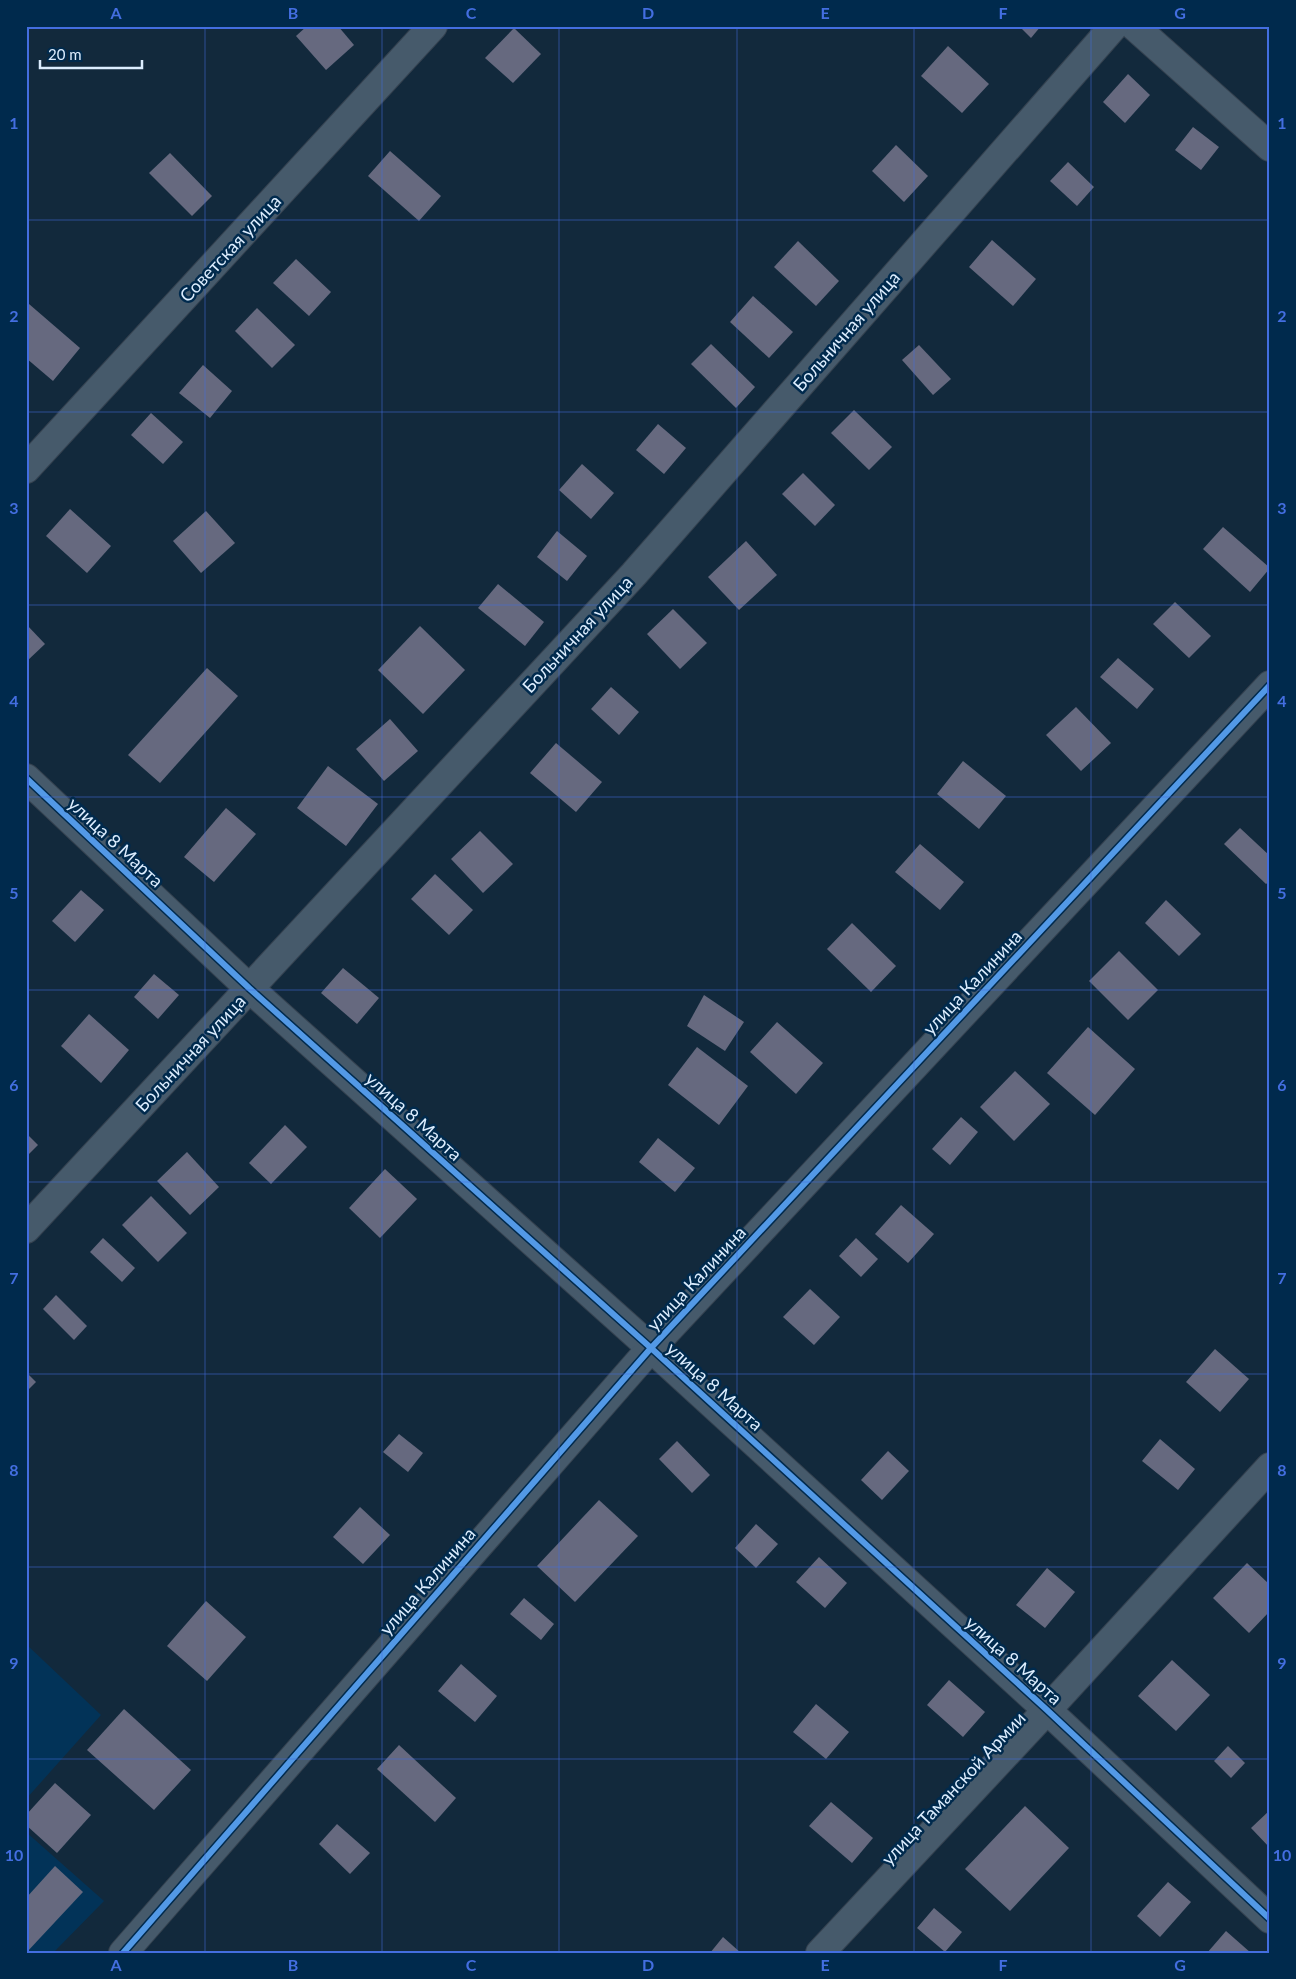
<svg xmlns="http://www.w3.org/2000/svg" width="1296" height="1979" viewBox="0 0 1296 1979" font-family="Lato,sans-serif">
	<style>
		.built { fill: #023358 }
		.building { fill: #66697f }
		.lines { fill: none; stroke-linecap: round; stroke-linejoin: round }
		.minor-casing { stroke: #354250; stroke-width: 30 }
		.tertiary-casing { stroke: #354250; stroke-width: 30 }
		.minor { stroke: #465a6b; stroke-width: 28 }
		.tertiary { stroke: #465a6b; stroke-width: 28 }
		.cycleway-casing { stroke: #002a4d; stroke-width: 9 }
		.cycleway { stroke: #5399e6; stroke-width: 6 }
		.grid { fill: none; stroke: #436ee0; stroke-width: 1; stroke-opacity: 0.55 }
		.labels { text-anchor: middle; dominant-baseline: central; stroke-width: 5; stroke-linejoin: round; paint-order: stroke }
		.street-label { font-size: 18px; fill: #dcedfe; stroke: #002a4d }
		.neatline { fill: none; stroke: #436ee0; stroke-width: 2 }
		.grid-label { font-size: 16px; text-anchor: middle; font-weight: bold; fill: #436ee0 }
	</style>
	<rect width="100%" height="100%" fill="#12293c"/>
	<g class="built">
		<path d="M26 1644 101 1715 26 1799Z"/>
		<path d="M26 1832 104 1901 53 1953H26Z"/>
	</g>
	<g class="building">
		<path d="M307 26H338L354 45 326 70 296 36Z"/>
		<path d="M1019 26H1041L1031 38Z"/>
		<path d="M514 28 541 54 513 83 485 58Z"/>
		<path d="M948 46 989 84 962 113 921 76Z"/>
		<path d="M1128 74 1150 95 1125 123 1103 102Z"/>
		<path d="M1193 127 1219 147 1201 170 1175 150Z"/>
		<path d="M896 145 928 176 904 202 872 171Z"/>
		<path d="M390 151 441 196 419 221 368 176Z"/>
		<path d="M170 153 212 196 192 216 149 173Z"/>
		<path d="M1068 162 1094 187 1077 206 1050 181Z"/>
		<path d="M992 240 1036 279 1013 306 969 267Z"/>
		<path d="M798 241 839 281 816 306 774 267Z"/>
		<path d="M296 259 331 292 309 316 273 283Z"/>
		<path d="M753 296 793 332 769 358 730 322Z"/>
		<path d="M29 304 80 348 53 381 26 358V307Z"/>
		<path d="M257 308 295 345 272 368 235 331Z"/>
		<path d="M711 344 755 387 736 408 691 364Z"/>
		<path d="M919 345 951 379 933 395 902 360Z"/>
		<path d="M203 365 232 391 210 418 179 393Z"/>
		<path d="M854 410 892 447 869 470 831 433Z"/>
		<path d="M151 413 183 442 163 464 131 435Z"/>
		<path d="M658 424 686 448 664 474 636 450Z"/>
		<path d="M582 464 614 493 591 519 559 490Z"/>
		<path d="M803 473 835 505 815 526 782 494Z"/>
		<path d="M70 509 111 546 87 573 46 536Z"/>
		<path d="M206 511 235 543 201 573 173 541Z"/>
		<path d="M1223 527 1270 568 1250 592 1203 549Z"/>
		<path d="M557 531 587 556 567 581 537 557Z"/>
		<path d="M746 541 777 575 739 610 708 577Z"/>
		<path d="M498 584 544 622 525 646 478 608Z"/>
		<path d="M1175 602 1211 636 1189 658 1153 624Z"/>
		<path d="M673 609 707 643 680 669 647 634Z"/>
		<path d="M26 624 45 644 26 662Z"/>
		<path d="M420 626 465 670 423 714 378 670Z"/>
		<path d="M1118 658 1154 689 1137 709 1100 677Z"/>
		<path d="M207 668 238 696 160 783 128 755Z"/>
		<path d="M611 687 639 712 619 735 591 709Z"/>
		<path d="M1076 707 1111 743 1081 771 1046 735Z"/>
		<path d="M390 719 418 751 384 781 356 749Z"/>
		<path d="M556 743 602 782 576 812 530 773Z"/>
		<path d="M963 761 1006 796 979 829 937 794Z"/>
		<path d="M328 766 378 804 346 846 297 808Z"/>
		<path d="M226 808 256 834 214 882 184 857Z"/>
		<path d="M1240 828 1270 856V881L1266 884 1224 844Z"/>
		<path d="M480 831 513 864 483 893 451 859Z"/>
		<path d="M920 844 964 882 940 910 895 872Z"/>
		<path d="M435 874 473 910 449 935 411 899Z"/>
		<path d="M81 890 104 910 75 942 52 921Z"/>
		<path d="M1166 900 1201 934 1179 956 1145 923Z"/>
		<path d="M852 923 896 966 871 992 827 949Z"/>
		<path d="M1119 951 1158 990 1128 1020 1089 981Z"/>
		<path d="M343 968 379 998 357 1024 321 993Z"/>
		<path d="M154 974 179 995 158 1019 134 997Z"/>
		<path d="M704 995 744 1022 725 1051 687 1026Z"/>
		<path d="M89 1014 129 1050 101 1083 61 1046Z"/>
		<path d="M777 1022 823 1063 796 1094 750 1052Z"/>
		<path d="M1088 1027 1135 1069 1095 1115 1047 1073Z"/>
		<path d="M697 1047 748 1086 719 1125 668 1085Z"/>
		<path d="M1015 1071 1050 1104 1014 1141 980 1107Z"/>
		<path d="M961 1117 978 1132 950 1165 932 1149Z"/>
		<path d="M285 1125 307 1147 271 1184 249 1163Z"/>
		<path d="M26 1133 38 1145 26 1157Z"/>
		<path d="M658 1138 695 1168 675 1192 639 1162Z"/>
		<path d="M187 1152 219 1187 190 1215 157 1181Z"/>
		<path d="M385 1169 417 1199 380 1238 349 1208Z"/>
		<path d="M151 1196 187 1233 158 1262 122 1225Z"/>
		<path d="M901 1205 934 1234 908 1263 875 1234Z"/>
		<path d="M103 1238 135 1268 122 1282 90 1252Z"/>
		<path d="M856 1238 878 1259 861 1277 839 1256Z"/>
		<path d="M810 1289 840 1317 814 1345 783 1317Z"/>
		<path d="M56 1295 87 1326 74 1340 43 1309Z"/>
		<path d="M1215 1349 1249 1379 1220 1412 1186 1382Z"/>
		<path d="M26 1372 36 1382 26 1392Z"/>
		<path d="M399 1434 423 1453 408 1472 383 1452Z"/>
		<path d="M1160 1439 1195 1469 1178 1490 1142 1461Z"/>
		<path d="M677 1441 710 1475 692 1493 659 1459Z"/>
		<path d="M888 1451 909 1471 882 1500 861 1480Z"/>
		<path d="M599 1500 638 1536 575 1602 537 1566Z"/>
		<path d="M360 1507 390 1535 363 1564 333 1537Z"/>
		<path d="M756 1524 778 1544 756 1568 735 1548Z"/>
		<path d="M819 1557 847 1583 825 1608 796 1582Z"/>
		<path d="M1247 1563 1270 1585V1611L1249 1633 1213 1598Z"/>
		<path d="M1047 1568 1075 1592 1045 1628 1016 1605Z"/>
		<path d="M524 1598 554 1624 541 1640 510 1614Z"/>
		<path d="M206 1601 246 1637 207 1681 167 1646Z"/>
		<path d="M1172 1660 1210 1695 1176 1731 1138 1696Z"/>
		<path d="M461 1664 497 1696 475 1722 438 1691Z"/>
		<path d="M949 1680 985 1712 963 1737 927 1705Z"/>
		<path d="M816 1704 849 1732 826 1759 793 1732Z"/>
		<path d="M124 1709 191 1770 154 1810 87 1750Z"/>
		<path d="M399 1745 456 1798 435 1822 377 1769Z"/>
		<path d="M1228 1746 1245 1763 1231 1778 1214 1761Z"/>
		<path d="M55 1783 91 1815 57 1853 26 1825V1815Z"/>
		<path d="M831 1802 873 1838 852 1863 809 1826Z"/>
		<path d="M1025 1806 1069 1848 1010 1911 965 1869Z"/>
		<path d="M1270 1810V1848L1251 1828Z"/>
		<path d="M337 1824 370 1853 350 1874 319 1844Z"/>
		<path d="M55 1866 83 1892 26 1953V1898Z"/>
		<path d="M1168 1882 1191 1902 1160 1937 1137 1916Z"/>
		<path d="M934 1908 962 1932 945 1952 917 1928Z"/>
		<path d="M1226 1931 1251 1953H1207Z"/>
		<path d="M723 1937 741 1953H710Z"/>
	</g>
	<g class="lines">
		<defs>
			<g id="minor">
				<path d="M1134 26 1270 147"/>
				<path d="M26 469 433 26"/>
				<path d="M26 778 249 988 651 1348 1047 1710 1270 1919"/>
				<path d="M26 1229 634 574 1114 26"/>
				<path d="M820 1953 1047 1710 1270 1467"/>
			</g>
			<path id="tertiary" d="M123 1953 651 1348 1270 685"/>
		</defs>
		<use href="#minor" class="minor-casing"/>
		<use href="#tertiary" class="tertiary-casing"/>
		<use href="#minor" class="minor"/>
		<use href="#tertiary" class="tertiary"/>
		<defs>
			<g id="cycleway">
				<path d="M26 778 249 988 651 1348 1047 1710 1270 1919"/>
				<path d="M123 1953 651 1348 1270 685"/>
			</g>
		</defs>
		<use href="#cycleway" class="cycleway-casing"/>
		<use href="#cycleway" class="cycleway"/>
	</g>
	<path class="grid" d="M205 26V1953M382 26V1953M559 26V1953M737 26V1953M914 26V1953M1091 26V1953M26 220H1270M26 412H1270M26 605H1270M26 797H1270M26 990H1270M26 1182H1270M26 1374H1270M26 1567H1270M26 1759H1270"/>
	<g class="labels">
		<g class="street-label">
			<text transform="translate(230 248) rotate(-47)">Советская улица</text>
			<text transform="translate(846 331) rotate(-49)">Больничная улица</text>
			<text transform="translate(577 634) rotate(-47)">Больничная улица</text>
			<text transform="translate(116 842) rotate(43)">улица 8 Марта</text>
			<text transform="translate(972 982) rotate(-47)">улица Калинина</text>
			<text transform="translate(190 1053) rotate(-47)">Больничная улица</text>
			<text transform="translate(414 1116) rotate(42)">улица 8 Марта</text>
			<text transform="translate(696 1278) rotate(-47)">улица Калинина</text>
			<text transform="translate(715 1386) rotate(42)">улица 8 Марта</text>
			<text transform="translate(427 1581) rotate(-49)">улица Калинина</text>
			<text transform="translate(1014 1660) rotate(42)">улица 8 Марта</text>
			<text transform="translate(953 1788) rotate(-47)">улица Таманской Армии</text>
		</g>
	</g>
	<rect width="1296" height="1979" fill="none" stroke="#002a4d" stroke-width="55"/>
	<path d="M40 60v8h102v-8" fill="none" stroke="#dcedfe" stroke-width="2.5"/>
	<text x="48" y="60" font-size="15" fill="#dcedfe" stroke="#002a4d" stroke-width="4" paint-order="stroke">20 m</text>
	<rect x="28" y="28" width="1240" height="1924" class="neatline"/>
	<g class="grid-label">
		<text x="116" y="19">A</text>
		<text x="293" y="19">B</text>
		<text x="471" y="19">C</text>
		<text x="648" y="19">D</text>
		<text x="825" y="19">E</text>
		<text x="1003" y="19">F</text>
		<text x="1180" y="19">G</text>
		<text x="14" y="129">1</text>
		<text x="1282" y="129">1</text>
		<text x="14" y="322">2</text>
		<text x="1282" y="322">2</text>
		<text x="14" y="514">3</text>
		<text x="1282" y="514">3</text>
		<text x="14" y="707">4</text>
		<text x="1282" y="707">4</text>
		<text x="14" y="899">5</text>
		<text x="1282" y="899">5</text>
		<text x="14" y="1091">6</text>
		<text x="1282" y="1091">6</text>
		<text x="14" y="1284">7</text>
		<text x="1282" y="1284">7</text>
		<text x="14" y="1476">8</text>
		<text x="1282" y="1476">8</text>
		<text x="14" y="1669">9</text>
		<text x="1282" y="1669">9</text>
		<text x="14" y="1861">10</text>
		<text x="1282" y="1861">10</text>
		<text x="116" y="1971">A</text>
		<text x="293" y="1971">B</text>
		<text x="471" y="1971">C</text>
		<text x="648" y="1971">D</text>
		<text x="825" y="1971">E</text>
		<text x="1003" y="1971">F</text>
		<text x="1180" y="1971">G</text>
	</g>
</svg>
